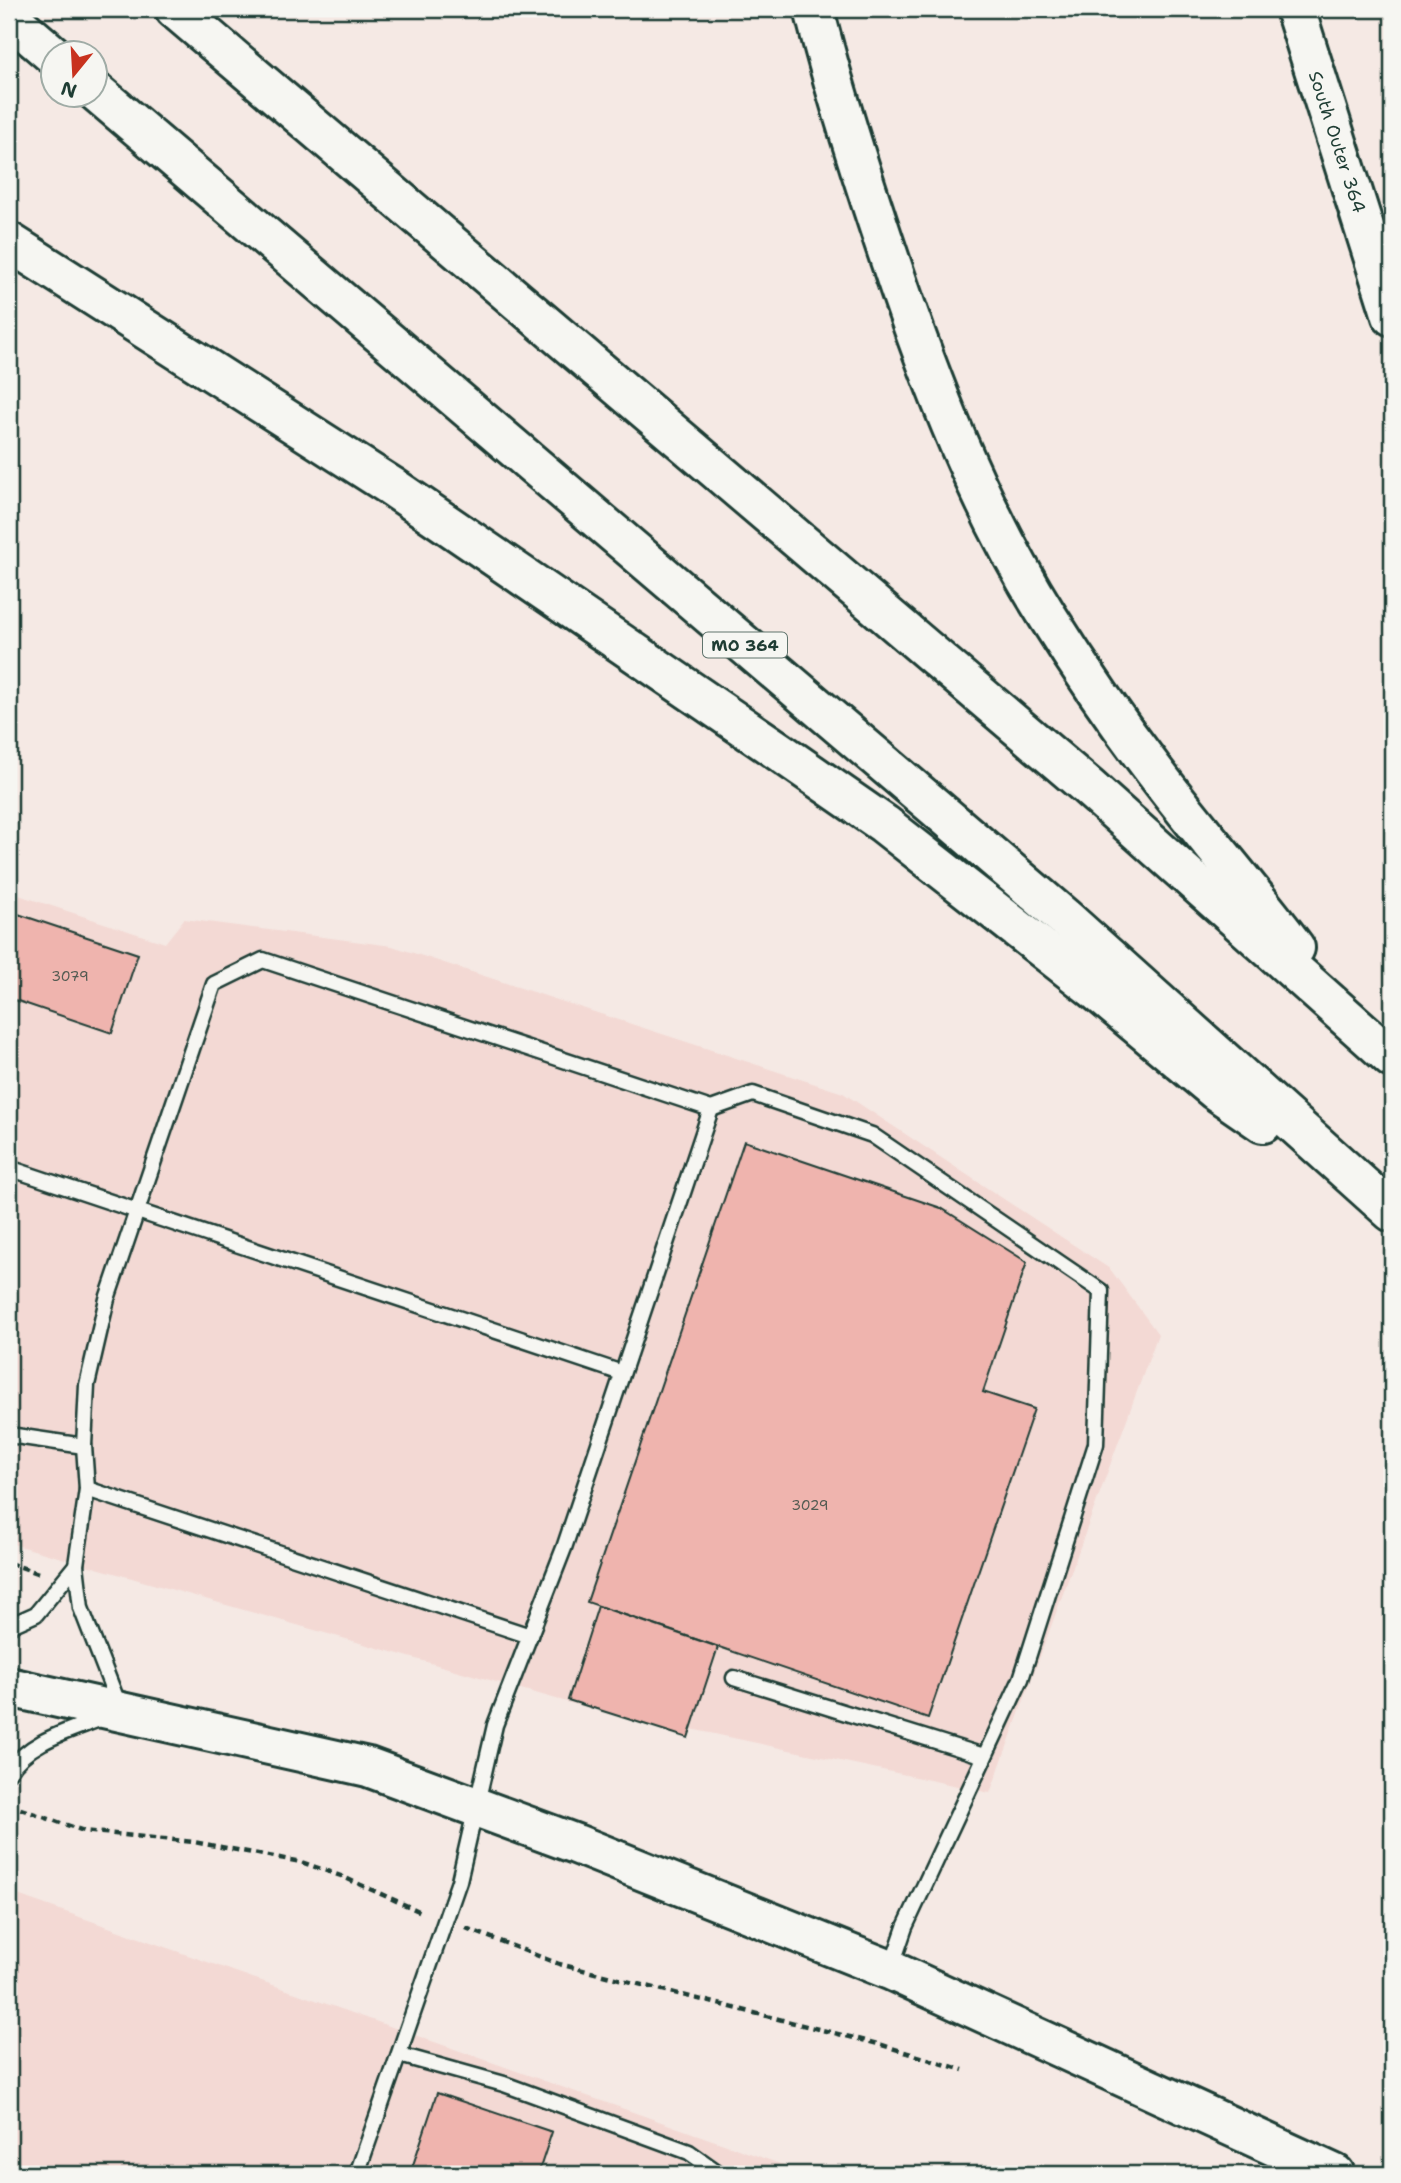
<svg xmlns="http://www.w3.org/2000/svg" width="1401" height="2183" viewBox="0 0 1401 2183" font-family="'Shantell Sans',sans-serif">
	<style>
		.built { fill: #f3d9d4 }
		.building { fill: #efb4ae; stroke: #1f3d34; stroke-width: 2 }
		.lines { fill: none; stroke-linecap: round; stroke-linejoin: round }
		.lane-casing { stroke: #1f3d34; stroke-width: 19 }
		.secondary-casing { stroke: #1f3d34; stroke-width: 44 }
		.highway-casing { stroke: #1f3d34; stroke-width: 44 }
		.path { stroke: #1f3d34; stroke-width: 4.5; stroke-dasharray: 7 5; stroke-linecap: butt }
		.lane { stroke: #f6f6f2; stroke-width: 14 }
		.secondary { stroke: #f6f6f2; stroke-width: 38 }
		.highway { stroke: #f6f6f2; stroke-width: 38 }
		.labels { text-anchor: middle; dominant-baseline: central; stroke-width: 5; stroke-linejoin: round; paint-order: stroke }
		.number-label { font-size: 14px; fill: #535b52 }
		.shield { fill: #f6f6f2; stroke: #60746d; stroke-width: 2 }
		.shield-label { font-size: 16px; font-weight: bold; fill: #1f3d34 }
		.street-label { font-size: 18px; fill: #1f3d34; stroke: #f6f6f2 }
	</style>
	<rect width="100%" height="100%" fill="#f5e9e4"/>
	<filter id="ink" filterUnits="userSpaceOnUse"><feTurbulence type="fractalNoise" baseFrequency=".0143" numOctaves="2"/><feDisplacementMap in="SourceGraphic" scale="14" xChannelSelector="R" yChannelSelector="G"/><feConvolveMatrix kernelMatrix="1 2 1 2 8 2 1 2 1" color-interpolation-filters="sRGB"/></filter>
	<g filter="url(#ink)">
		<g class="built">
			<path d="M9 892 165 943 184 919 392 946 843 1093 1110 1269 1158 1334 990 1793 574 1704 9 1543Z"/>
			<path d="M9 1892 786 2166 791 2174H9Z"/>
		</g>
		<g class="building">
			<path d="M9 911 138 954 112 1033 9 998Z"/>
			<path d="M744 1141 941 1208 1027 1262 983 1392 1034 1409 928 1718 587 1602Z"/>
			<path d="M598 1606 718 1647 688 1738 568 1700Z"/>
			<path d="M437 2093 552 2132 538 2174H410Z"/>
		</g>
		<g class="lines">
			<defs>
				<g id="lane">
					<path d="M9 1168 622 1373"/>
					<path d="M9 1435 84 1446"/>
					<path d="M87 1489 530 1636"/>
					<path d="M9 1626 36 1614 76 1565"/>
					<path d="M734 1678 984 1756"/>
					<path d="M120 1708 81 1608 76 1565 87 1489 84 1446 87 1385 107 1299 214 984 263 960 711 1109 753 1094 872 1135 1101 1291 1096 1444 1021 1679 905 1927 891 1968"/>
					<path d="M9 1772C28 1741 69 1731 102 1718"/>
					<path d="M400 2055 504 2084 689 2152 720 2174"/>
					<path d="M357 2174 459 1881 495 1725 564 1548 711 1109"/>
				</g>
				<g id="secondary">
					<path d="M1295 9 1392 316"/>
					<path d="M9 1687 368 1767 576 1844 890 1970 1335 2174"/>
				</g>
				<g id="highway">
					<path d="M175 9 1087 786 1392 1058"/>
					<path d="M814 9C835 94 862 177 890 260 931 383 979 507 1048 617 1081 670 1117 722 1155 772 1200 832 1250 888 1295 948"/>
					<path d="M9 17 52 54"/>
					<path d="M94 90 1066 919 1392 1212"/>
					<path d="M9 242 391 486 780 752 884 824 1093 988 1215 1090 1263 1123"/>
				</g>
			</defs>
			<use href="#lane" class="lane-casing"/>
			<use href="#secondary" class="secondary-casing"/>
			<use href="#highway" class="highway-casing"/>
			<g class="path">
				<path d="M9 1563 38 1573"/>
				<path d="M9 1805 84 1831 194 1842 301 1862 341 1876 421 1912"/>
				<path d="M466 1928 559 1964 882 2045 963 2070"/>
			</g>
			<use href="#lane" class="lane"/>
			<use href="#secondary" class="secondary"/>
			<use href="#highway" class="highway"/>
		</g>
	</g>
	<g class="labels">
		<g class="number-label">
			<text x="70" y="976">3079</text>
			<text x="810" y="1505">3029</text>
		</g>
		<rect class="shield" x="703" y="632.5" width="84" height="25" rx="5"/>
		<g class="shield-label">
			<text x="745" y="645">MO 364</text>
		</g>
		<g class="street-label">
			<text transform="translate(1337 142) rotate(72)">South Outer 364</text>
		</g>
	</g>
	<rect width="1401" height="2183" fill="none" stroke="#f6f6f2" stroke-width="35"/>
	<rect x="18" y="18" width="1366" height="2148" fill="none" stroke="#1f3d34" stroke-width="2.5" filter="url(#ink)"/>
	<g transform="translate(74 74) rotate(198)"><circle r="33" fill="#f6f6f2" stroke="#a0aca6" stroke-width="2"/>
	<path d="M0-5L12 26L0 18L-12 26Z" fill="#c8321e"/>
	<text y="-10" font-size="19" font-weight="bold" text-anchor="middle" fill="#1f3d34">N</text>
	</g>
</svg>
